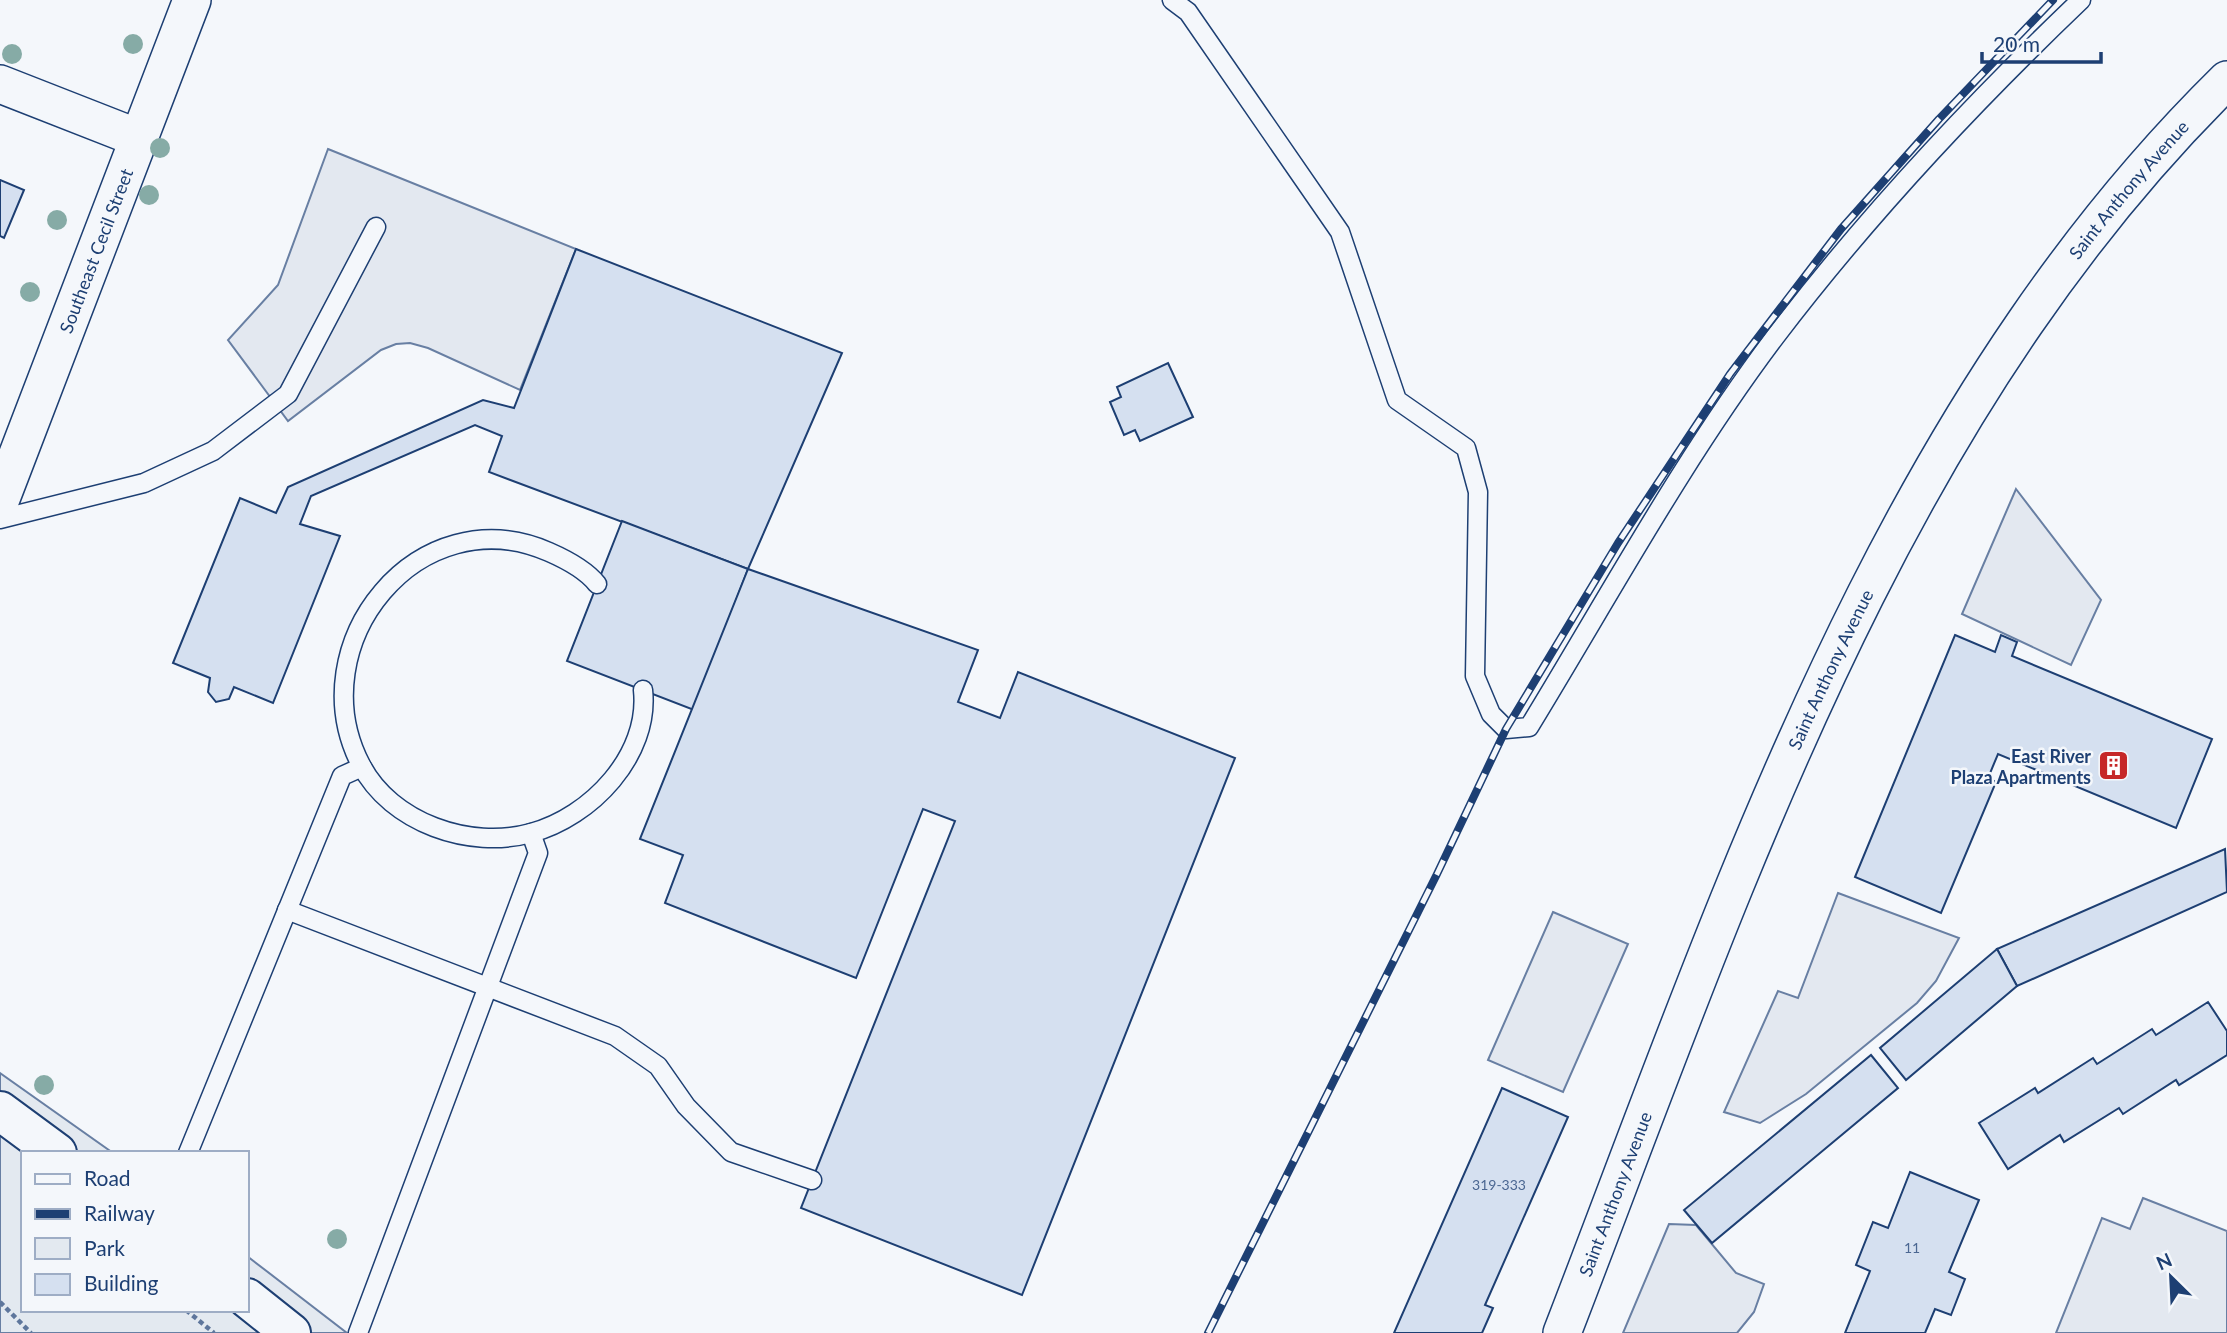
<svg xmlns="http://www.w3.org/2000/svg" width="2227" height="1333" viewBox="0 0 2227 1333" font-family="Lato,sans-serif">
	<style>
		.green { fill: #e3e9f0; stroke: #687fa3; stroke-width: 2 }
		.parking { fill: #e3e8f0; stroke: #687fa3; stroke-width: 2 }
		.building { fill: #d5e0f0; stroke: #1d3f73; stroke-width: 2 }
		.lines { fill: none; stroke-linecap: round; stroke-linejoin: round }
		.lane-casing { stroke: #1d3f73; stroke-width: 21 }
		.street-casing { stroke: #1d3f73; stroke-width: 40 }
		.secondary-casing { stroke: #1d3f73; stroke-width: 42 }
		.path { stroke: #5e769c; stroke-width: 4.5; stroke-dasharray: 5 3.5; stroke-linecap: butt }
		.lane { stroke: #f4f7fb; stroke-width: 18 }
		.street { stroke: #f4f7fb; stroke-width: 37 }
		.secondary { stroke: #f4f7fb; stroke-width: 38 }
		.rail-casing { stroke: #1d3f73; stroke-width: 8 }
		.rail { stroke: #f4f7fb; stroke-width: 5; stroke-dasharray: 16; stroke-linecap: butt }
		.tree { fill: #86aba6 }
		.labels { text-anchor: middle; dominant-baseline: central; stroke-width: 5; stroke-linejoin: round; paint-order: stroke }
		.number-label { font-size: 14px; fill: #4b6792 }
		.street-label { font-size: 18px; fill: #1d3f73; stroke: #f4f7fb }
		.poi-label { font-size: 18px; font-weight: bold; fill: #1d3f73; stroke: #f4f7fb; text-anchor: end }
	</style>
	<rect width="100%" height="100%" fill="#f4f7fb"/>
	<path class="green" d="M0 1073 113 1153H23V1310H247V1256L347 1333H0Z"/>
	<g class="parking">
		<path d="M328 149 576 249 520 390 428 348 410 343 396 344 381 350 288 421 228 340 278 285Z"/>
		<path d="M2016 489 2101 600 2071 665 1962 614Z"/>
		<path d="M1838 893 1959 938 1936 981 1917 1003 1806 1094 1760 1123 1724 1112 1778 991 1798 998Z"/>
		<path d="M1553 912 1628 944 1563 1092 1488 1060Z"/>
		<path d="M2143 1198 2227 1231V1333H2056L2102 1218 2130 1229Z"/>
		<path d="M1669 1224 1696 1225 1736 1273 1764 1284 1754 1312 1737 1333H1623Z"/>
	</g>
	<g class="building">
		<path d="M0 180 24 190 4 238 0 236Z"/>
		<path d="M576 249 842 353 748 569 489 472 502 436 475 425 311 496 300 524 340 536 273 703 234 687 229 699 216 702 208 692 210 678 173 663 240 498 276 513 288 487 483 400 514 408Z"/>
		<path d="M1168 363 1193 417 1140 441 1135 430 1124 435 1110 402 1121 397 1117 387Z"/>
		<path d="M622 521 748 569 694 710 567 661Z"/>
		<path d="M748 569 978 650 958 702 1000 718 1018 672 1235 758 1022 1295 801 1208 955 821 923 809 856 978 665 903 683 855 640 839Z"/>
		<path d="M1955 635 1995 652 2001 635 2017 642 2012 656 2212 739 2176 828 1998 754 1988 778 1996 782 1941 913 1855 877Z"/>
		<path d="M2225 849 2227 892 2017 986 1997 949Z"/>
		<path d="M1997 949 2017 986 1906 1080 1880 1048Z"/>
		<path d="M2208 1002 2227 1031V1055L2179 1085 2176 1080 2123 1114 2119 1108 2064 1142 2060 1135 2008 1169 1979 1123 2035 1088 2038 1093 2093 1058 2097 1064 2152 1029 2156 1035Z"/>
		<path d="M1871 1055 1898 1088 1712 1243 1684 1210Z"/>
		<path d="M1502 1088 1568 1117 1485 1305 1493 1308 1482 1333H1394Z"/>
		<path d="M1910 1172 1979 1200 1949 1272 1965 1279 1951 1315 1935 1309 1925 1333H1845L1870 1271 1856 1265 1873 1222 1888 1228Z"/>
	</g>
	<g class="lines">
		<defs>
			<g id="lane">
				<path d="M1172 0 1188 12 1340 232 1397 400 1466 448 1478 492 1475 676 1491 714 1506 729 1529 727C1609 596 1683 459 1775 337 1867 216 1972 104 2081 0"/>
				<path d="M0 519 144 483 213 451 288 394 376 227"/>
				<path d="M597 584C586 570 565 559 549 552 419 495 298 644 361 765 391 823 470 850 531 833 591 817 650 755 643 690"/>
				<path d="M287 910 615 1036 658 1066 686 1106 731 1152 812 1180"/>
				<path d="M188 1153 342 776 362 767"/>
				<path d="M358 1333 538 853 531 833"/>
			</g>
			<g id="street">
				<path d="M0 84 138 138"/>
				<path id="s1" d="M0 501 192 0"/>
				<path id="s2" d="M1562 1333C1731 896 1885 416 2227 80"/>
			</g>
			<g id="secondary">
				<path d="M0 1111 57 1153"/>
				<path d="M247 1298 291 1333"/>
			</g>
		</defs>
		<use href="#lane" class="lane-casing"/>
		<use href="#street" class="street-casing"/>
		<use href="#secondary" class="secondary-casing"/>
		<g class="path">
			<path d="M0 1302 31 1333"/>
			<path d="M186 1310 214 1333"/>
		</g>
		<use href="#lane" class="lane"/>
		<use href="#street" class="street"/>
		<use href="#secondary" class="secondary"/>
		<defs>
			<path id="rail" d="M1208 1333 1437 874 1506 729 1618 543 1730 374 1841 229 1939 119 2053 0"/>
		</defs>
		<use href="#rail" class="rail-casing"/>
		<use href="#rail" class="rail"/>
	</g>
	<g class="tree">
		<circle cx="133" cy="44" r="10"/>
		<circle cx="12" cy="54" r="10"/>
		<circle cx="160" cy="148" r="10"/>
		<circle cx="149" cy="195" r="10"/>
		<circle cx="57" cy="220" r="10"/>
		<circle cx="30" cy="292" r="10"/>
		<circle cx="44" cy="1085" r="10"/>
		<circle cx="337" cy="1239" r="10"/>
	</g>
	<defs>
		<symbol id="building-square" viewBox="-11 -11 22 22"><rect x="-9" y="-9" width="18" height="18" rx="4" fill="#c62828" stroke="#f4f7fb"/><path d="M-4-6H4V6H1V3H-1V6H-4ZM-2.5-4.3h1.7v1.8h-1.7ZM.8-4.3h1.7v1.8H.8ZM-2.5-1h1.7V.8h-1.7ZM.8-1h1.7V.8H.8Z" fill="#fff"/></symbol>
	</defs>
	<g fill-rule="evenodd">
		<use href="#building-square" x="2096" y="748" width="35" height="35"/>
	</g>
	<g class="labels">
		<g class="number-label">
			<text x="1499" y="1184">319-333</text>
			<text x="1912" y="1247">11</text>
		</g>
		<g class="street-label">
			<text stroke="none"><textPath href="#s2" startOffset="1283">Saint Anthony Avenue</textPath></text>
			<text stroke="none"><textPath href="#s1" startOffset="268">Southeast Cecil Street</textPath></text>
			<text stroke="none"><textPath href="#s2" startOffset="716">Saint Anthony Avenue</textPath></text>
			<text stroke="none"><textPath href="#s2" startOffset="149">Saint Anthony Avenue</textPath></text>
		</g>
		<g class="poi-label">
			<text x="2091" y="756">East River<tspan x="2091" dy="21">Plaza Apartments</tspan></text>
		</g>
	</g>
	<rect x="21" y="1151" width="228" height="161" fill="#f4f7fb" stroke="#9eadc5" stroke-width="2"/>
	<rect x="35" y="1174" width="35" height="10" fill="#f4f7fb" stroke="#9eadc5" stroke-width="2"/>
	<text x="84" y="1186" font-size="21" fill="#1d3f73">Road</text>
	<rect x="35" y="1209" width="35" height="10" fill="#1d3f73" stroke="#9eadc5" stroke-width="2"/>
	<text x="84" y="1221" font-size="21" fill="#1d3f73">Railway</text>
	<rect x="35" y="1238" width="35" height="21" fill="#e3e9f0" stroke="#9eadc5" stroke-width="2"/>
	<text x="84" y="1256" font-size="21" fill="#1d3f73">Park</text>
	<rect x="35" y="1274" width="35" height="21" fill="#d5e0f0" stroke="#9eadc5" stroke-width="2"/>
	<text x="84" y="1291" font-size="21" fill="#1d3f73">Building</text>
	<g transform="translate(2171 1277) rotate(336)" stroke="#f4f7fb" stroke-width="5" paint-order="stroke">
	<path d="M0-5L12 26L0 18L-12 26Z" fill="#1d3f73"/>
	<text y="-10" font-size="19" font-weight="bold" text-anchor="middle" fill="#1d3f73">N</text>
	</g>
	<path d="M1982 52v10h119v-10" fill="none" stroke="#1d3f73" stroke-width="3.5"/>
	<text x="1993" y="52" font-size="21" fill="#1d3f73" stroke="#f4f7fb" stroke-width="5" paint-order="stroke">20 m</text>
</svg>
